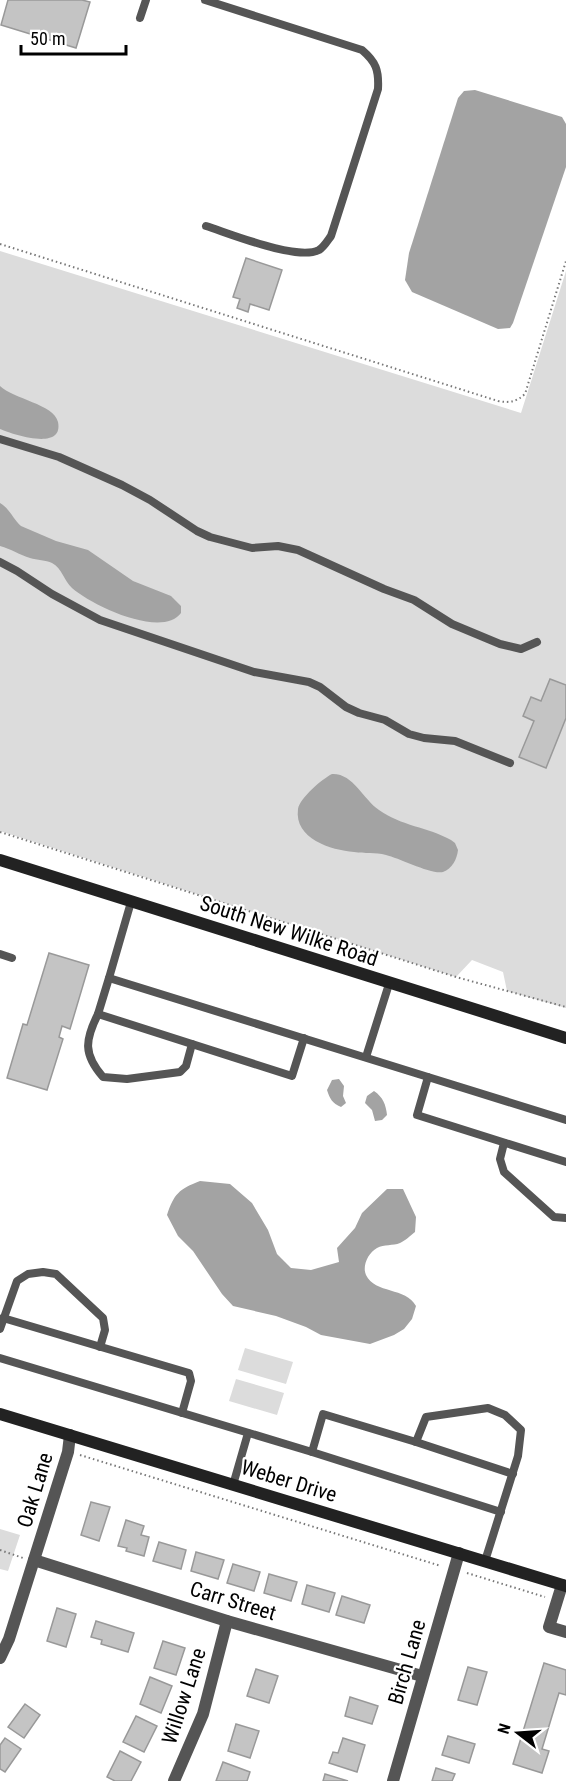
<svg xmlns="http://www.w3.org/2000/svg" width="566" height="1781" viewBox="0 0 566 1781" font-family="'Roboto Condensed',sans-serif">
	<style>
		.green { fill: #dcdcdc }
		.water { fill: #a3a3a3 }
		.building { fill: #c4c4c4; stroke: #999; stroke-width: 1.5 }
		.lines { fill: none; stroke-linecap: round; stroke-linejoin: round }
		.path { stroke: #777; stroke-width: 2; stroke-dasharray: 1.5 3; stroke-linecap: butt }
		.lane { stroke: #555; stroke-width: 8 }
		.street { stroke: #555; stroke-width: 12 }
		.secondary { stroke: #222; stroke-width: 12 }
		.labels { text-anchor: middle; dominant-baseline: central; stroke-width: 4.5; stroke-linejoin: round; paint-order: stroke }
		.street-label { font-size: 21px; fill: #000; stroke: #fff }
	</style>
	<rect width="100%" height="100%" fill="#fff"/>
	<g class="green">
		<path d="M0 251 521 413 566 271V1008L507 991 503 972 472 960 456 977 0 831Z"/>
		<path d="M245 1348 293 1362 286 1384 238 1370Z"/>
		<path d="M236 1379 284 1393 277 1415 229 1401Z"/>
		<path d="M0 1529 20 1535 8 1571 0 1569Z"/>
	</g>
	<g class="water">
		<path d="M475 90 562 117 566 124V167L513 323 510 328 498 329 412 292 405 280 409 253 458 98 464 91Z"/>
		<path d="M0 386C13 399 54 404 58 422 64 452 12 434 0 429Z"/>
		<path d="M0 503C10 509 13 519 21 526L56 541 88 550 133 581 171 596 181 606V613C162 639 91 605 72 588 64 581 62 568 52 563 46 560 37 560 30 558 20 555 11 549 0 546Z"/>
		<path d="M332 774C353 773 363 799 379 810 401 826 428 827 451 840L455 843 458 850C457 859 452 869 443 872 432 875 399 858 386 855 375 852 365 854 354 852 331 850 294 839 298 809 300 798 322 779 332 774Z"/>
		<path d="M339 1079 344 1086 343 1096 346 1103 341 1107C332 1103 330 1099 327 1090L332 1080Z"/>
		<path d="M374 1091C383 1097 386 1105 387 1115L382 1120 375 1121 372 1110 365 1103 367 1096Z"/>
		<path d="M200 1181 230 1184 252 1203 268 1230 277 1254 291 1268 311 1270 339 1262 337 1248 355 1228 362 1213 387 1189H403L416 1217 415 1232C411 1235 405 1241 400 1243 393 1246 384 1244 377 1248 368 1253 362 1266 366 1275 375 1294 406 1287 416 1306L412 1319 404 1329 394 1335 370 1344 321 1335 306 1327 276 1316 233 1306 222 1294 193 1251 178 1236 167 1215C174 1194 179 1189 200 1181Z"/>
	</g>
	<g class="building">
		<path d="M8 0H82L90 2 76 48 1 25Z"/>
		<path d="M246 258 282 270 269 310 250 304 248 312 237 308 240 299 233 297Z"/>
		<path d="M550 679 566 685V718L546 768 519 757 534 721 523 716 531 697 541 701Z"/>
		<path d="M49 953 89 965 70 1029 62 1026 59 1037 63 1039 47 1090 7 1078 23 1024 27 1025Z"/>
		<path d="M91 1502 110 1507 99 1541 81 1535Z"/>
		<path d="M126 1520 144 1526 141 1535 149 1537 144 1556 126 1551 127 1548 118 1546Z"/>
		<path d="M159 1542 186 1550 181 1569 153 1561Z"/>
		<path d="M196 1552 224 1560 218 1579 191 1571Z"/>
		<path d="M233 1564 260 1572 254 1591 227 1583Z"/>
		<path d="M269 1574 297 1582 291 1601 264 1593Z"/>
		<path d="M307 1585 335 1593 329 1612 302 1604Z"/>
		<path d="M342 1596 370 1605 364 1623 336 1615Z"/>
		<path d="M57 1608 76 1614 66 1647 47 1641Z"/>
		<path d="M96 1621 134 1633 128 1652 101 1644 102 1640 91 1637Z"/>
		<path d="M163 1641 185 1648 176 1675 154 1668Z"/>
		<path d="M544 1663 566 1670V1695L559 1693 542 1749 549 1751 542 1773 513 1764Z"/>
		<path d="M468 1667 487 1672 477 1705 458 1700Z"/>
		<path d="M256 1669 278 1676 269 1703 247 1696Z"/>
		<path d="M150 1677 172 1686 161 1713 140 1704Z"/>
		<path d="M350 1697 378 1706 372 1724 345 1716Z"/>
		<path d="M25 1704 40 1715 24 1738 8 1727Z"/>
		<path d="M136 1716 157 1726 144 1752 123 1742Z"/>
		<path d="M236 1724 259 1731 250 1758 228 1751Z"/>
		<path d="M448 1736 475 1744 469 1763 442 1755Z"/>
		<path d="M5 1738 21 1749 5 1772 0 1769V1745Z"/>
		<path d="M343 1738 365 1745 357 1772 329 1763 333 1752 338 1753Z"/>
		<path d="M120 1751 141 1762 131 1781H115L107 1777Z"/>
		<path d="M223 1762 250 1772 247 1781H216Z"/>
		<path d="M436 1768 455 1774 452 1781H432Z"/>
		<path d="M325 1774 348 1781H323Z"/>
	</g>
	<g class="lines">
		<g class="path">
			<path d="M0 244 498 401C510 403 516 402 525 394L566 261"/>
			<path d="M0 832 456 977 566 1007"/>
			<path d="M80 1455 441 1566"/>
			<path d="M0 1550 23 1558"/>
			<path d="M467 1573 545 1597"/>
		</g>
		<g class="lane">
			<path d="M205 0 362 50C376 62 379 70 378 89L331 236C328 240 324 247 319 250 297 261 231 234 206 226"/>
			<path d="M140 18 146 0"/>
			<path d="M0 439 59 457 122 485 150 500 197 531 210 537 252 548 278 546 298 550 384 589 414 600 452 624 500 644 521 649 537 642"/>
			<path d="M0 562 17 571 52 594 100 620 254 672 309 682 320 687 346 707 359 713 385 720 409 734 424 738 455 741 510 763"/>
			<path d="M131 902 109 978 428 1077"/>
			<path d="M0 954 12 958"/>
			<path d="M109 978 98 1014 292 1076 304 1038"/>
			<path d="M98 1014C85 1040 83 1054 103 1077L127 1079 180 1072 186 1066 192 1044"/>
			<path d="M366 1057 389 984"/>
			<path d="M566 1120 428 1077 417 1115 566 1162"/>
			<path d="M504 1143 500 1159 504 1172 554 1217 566 1218"/>
			<path d="M3 1318 189 1373 191 1381 182 1413"/>
			<path d="M0 1329 17 1281 28 1274 43 1272 56 1274 103 1318 105 1330 100 1347"/>
			<path d="M0 1358 312 1452 323 1414 416 1442 426 1417 488 1408 505 1415 521 1430 518 1456 485 1561"/>
			<path d="M416 1442 513 1474"/>
			<path d="M312 1452 501 1512"/>
			<path d="M233 1485 248 1433"/>
		</g>
		<g class="street">
			<path d="M34 1560 227 1621 422 1676"/>
			<path d="M562 1585 549 1627 566 1632"/>
			<path d="M0 1658 9 1639 68 1452 70 1435"/>
			<path d="M174 1781 203 1714 227 1621"/>
			<path d="M393 1781 459 1553"/>
		</g>
		<g class="secondary">
			<path d="M0 860 566 1038"/>
			<path d="M0 1414 566 1586"/>
		</g>
	</g>
	<g class="labels">
		<g class="street-label">
			<text transform="translate(289 931) rotate(18)">South New Wilke Road</text>
			<text transform="translate(289 1481) rotate(17)">Weber Drive</text>
			<text transform="translate(35 1490) rotate(-73)">Oak Lane</text>
			<text transform="translate(233 1601) rotate(17)">Carr Street</text>
			<text transform="translate(407 1662) rotate(-74)">Birch Lane</text>
			<text transform="translate(184 1696) rotate(-72)">Willow Lane</text>
		</g>
	</g>
	<g transform="translate(518 1733) rotate(287)" stroke="#ffffff" stroke-width="4.5" paint-order="stroke">
	<path d="M0-4.5L10 22L0 15L-10 22Z" fill="#000000"/>
	<text y="-9" font-size="16" font-weight="bold" text-anchor="middle" fill="#000000">N</text>
	</g>
	<path d="M21 45v9h105v-9" fill="none" stroke="#000000" stroke-width="3"/>
	<text x="30" y="45" font-size="18" fill="#000000" stroke="#ffffff" stroke-width="4.5" paint-order="stroke">50 m</text>
</svg>
